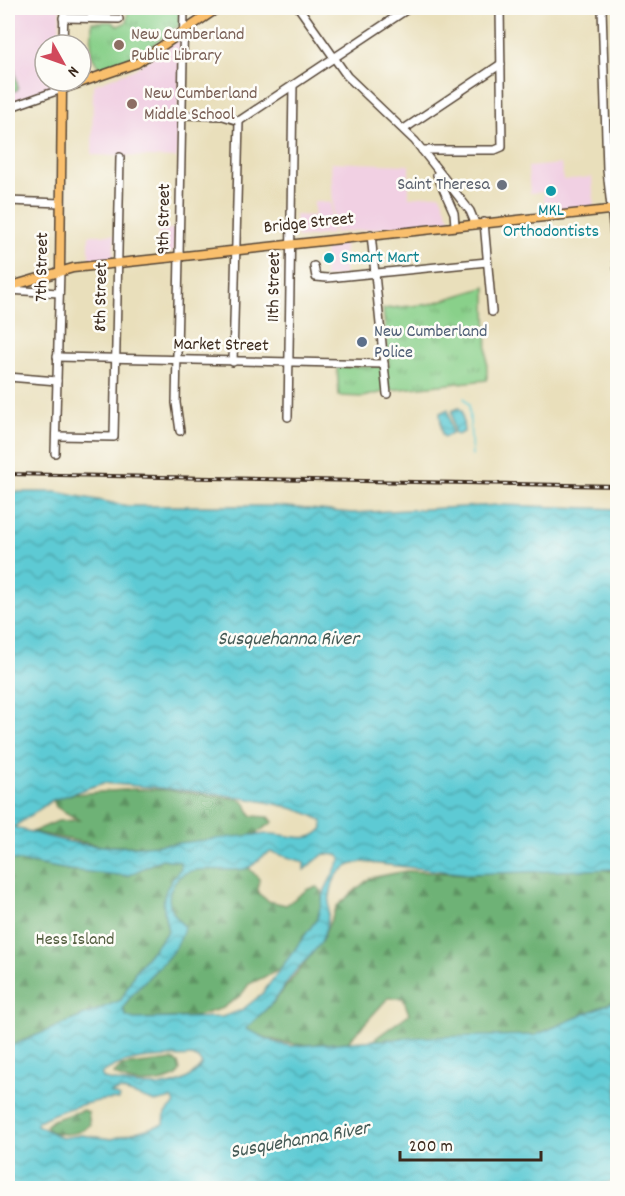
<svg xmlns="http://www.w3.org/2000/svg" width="625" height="1196" viewBox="0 0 625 1196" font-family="Dekko,sans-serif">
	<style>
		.built { fill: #f1d0e3 }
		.green { fill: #89d08a; stroke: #627d54; stroke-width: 1.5 }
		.forest { fill: url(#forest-firs); stroke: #546e4a; stroke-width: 1.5 }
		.park { fill: url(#park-tufts); stroke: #627d54; stroke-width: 1.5 }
		.water { fill: url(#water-waves); stroke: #4c7a79; stroke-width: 1.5; fill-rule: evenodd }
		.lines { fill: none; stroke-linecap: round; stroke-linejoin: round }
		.stream { stroke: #5dcad4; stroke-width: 1.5 }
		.minor-casing { stroke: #554536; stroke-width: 10 }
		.major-casing { stroke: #554536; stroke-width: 11 }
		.minor { stroke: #fff; stroke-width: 7 }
		.major { stroke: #f9bf6d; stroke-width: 8 }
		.rail-casing { stroke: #3b2a1e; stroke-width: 4 }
		.rail { stroke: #fdfcf7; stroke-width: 1.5; stroke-dasharray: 4.5; stroke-linecap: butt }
		.education-dot { fill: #8d6e63; stroke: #fdfcf7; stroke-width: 2 }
		.worship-dot { fill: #6b7280; stroke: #fdfcf7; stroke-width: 2 }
		.culture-dot { fill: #0f9aa8; stroke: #fdfcf7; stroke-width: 2 }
		.service-dot { fill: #5c6f8a; stroke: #fdfcf7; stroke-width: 2 }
		.labels { text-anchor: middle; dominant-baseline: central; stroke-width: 5; stroke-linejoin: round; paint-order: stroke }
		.education-label { font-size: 18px; fill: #785e54; stroke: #fdfcf7; text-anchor: start }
		.worship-label { font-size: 18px; fill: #5b616d; stroke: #fdfcf7; text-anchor: end }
		.culture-label { font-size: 18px; fill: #0d838f; stroke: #fdfcf7 }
		.street-label { font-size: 18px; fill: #3b2a1e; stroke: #fdfcf7 }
		.service-label { font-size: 18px; fill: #4e5e75; stroke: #fdfcf7; text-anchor: start }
		.park-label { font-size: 18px; fill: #525c3e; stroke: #fdfcf7 }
		.water-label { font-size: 20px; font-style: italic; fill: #455a55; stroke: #fdfcf7 }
	</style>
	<defs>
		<pattern id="forest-firs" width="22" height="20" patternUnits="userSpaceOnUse" patternTransform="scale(1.5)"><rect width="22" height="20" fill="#6eb276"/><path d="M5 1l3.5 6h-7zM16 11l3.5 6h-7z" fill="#5c9160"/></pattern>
		<pattern id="park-tufts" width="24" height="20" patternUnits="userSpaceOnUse" patternTransform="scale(1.5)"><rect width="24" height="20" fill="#89d08a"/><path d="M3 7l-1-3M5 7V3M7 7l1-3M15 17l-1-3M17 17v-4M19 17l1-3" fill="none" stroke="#71a970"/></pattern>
		<pattern id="water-waves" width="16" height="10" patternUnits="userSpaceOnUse" patternTransform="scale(1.5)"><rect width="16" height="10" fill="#5dcad4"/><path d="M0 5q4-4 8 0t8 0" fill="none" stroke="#4ea4ab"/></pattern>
	</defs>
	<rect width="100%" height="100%" fill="#fdfcf7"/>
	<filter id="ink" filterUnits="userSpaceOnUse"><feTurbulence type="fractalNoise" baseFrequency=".0167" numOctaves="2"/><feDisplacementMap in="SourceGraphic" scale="12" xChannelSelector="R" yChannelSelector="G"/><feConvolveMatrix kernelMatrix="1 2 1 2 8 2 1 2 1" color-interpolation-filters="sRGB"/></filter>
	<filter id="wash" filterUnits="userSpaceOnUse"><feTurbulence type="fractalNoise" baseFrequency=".008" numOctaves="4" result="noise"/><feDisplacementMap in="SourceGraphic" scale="24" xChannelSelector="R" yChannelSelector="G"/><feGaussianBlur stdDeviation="1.35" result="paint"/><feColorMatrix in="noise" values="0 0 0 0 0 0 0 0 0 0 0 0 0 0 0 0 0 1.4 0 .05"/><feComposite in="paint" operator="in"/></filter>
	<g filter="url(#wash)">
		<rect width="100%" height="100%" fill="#e9dfbb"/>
		<g class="built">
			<path d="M8 8H60L59 45H45V81H58V84L8 104Z"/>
			<path d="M180 39 177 158 92 155 93 85 135 69Z"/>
			<path d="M331 162 409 165V197L440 194 451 221 334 233Z"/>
			<path d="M561 164 563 180 592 177 594 208 545 211 543 192 530 193 528 167Z"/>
			<path d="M314 202H331L332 234 297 238 295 215 314 216Z"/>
			<path d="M158 229H176L174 252 158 254Z"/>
			<path d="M89 235H115L113 259 89 262Z"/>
			<path d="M345 241 344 276 324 278 325 243Z"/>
		</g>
		<path class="green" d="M8 34 18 89 8 95Z"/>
		<g class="forest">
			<path d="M135 789 167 790 239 799 246 804 251 816 269 817 273 822 252 836 148 846H102L32 832 58 821 79 820 56 807 53 800 64 795Z"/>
			<path d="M8 859 69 870 127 876 162 859 180 862 181 868C162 890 161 903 168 931L136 970 121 1000 8 1047Z"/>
			<path d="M249 868 259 879 258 893 268 901 286 905 308 889 317 887 322 891V907L317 919 285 964 275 972 249 984 241 995 223 1008 194 1017 133 1019 126 1016 123 1009 136 987 147 976 184 926C178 919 170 911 168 902 167 892 177 873 187 870 203 866 229 872 249 868Z"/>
			<path d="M600 869 617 872V1000L536 1035 372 1041 409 1014 403 998H388L348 1042C308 1046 283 1048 245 1029L274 1002 321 942 337 906 370 878 406 871 468 874Z"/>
			<path d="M172 1060 178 1063 180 1071 177 1076C158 1085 131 1087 114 1074L122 1066Z"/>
			<path d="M83 1110 88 1112 90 1125C79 1135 63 1136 49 1131L46 1126 53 1120Z"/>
		</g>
		<g class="park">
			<path d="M128 8H180L179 25 144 52 102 72 91 55 92 22H112L118 26 127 22Z"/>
			<path d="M486 287 487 380 392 390 363 397 339 396 337 367 389 366 383 309 430 304Z"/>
		</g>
		<g class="water">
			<path d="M459 408 462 411 464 432 457 435 454 433 452 411Z"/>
			<path d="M448 409 452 433 445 437 442 435 440 413Z"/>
			<path d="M8 492H57L128 506H276L352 513 499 505 617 509V869L468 874 362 862C314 870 339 915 319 945 312 955 302 963 294 973 286 982 281 994 272 1003 264 1012 254 1020 246 1029L274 1042 291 1046 424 1037 536 1035 617 1000V1181L576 1188H8V1047L121 1000 136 970 168 931C161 900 160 892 181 868L180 862 162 859 127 876 69 870 8 859ZM103 783C153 788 285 795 322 821L323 828C309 846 287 833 268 834 213 837 159 849 103 846 73 845 42 836 14 827L53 800ZM271 852 304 862V870L324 854 338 855 341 858 325 890 317 919 262 994 242 1010 222 1017 134 1019 126 1016 123 1009C138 979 181 957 184 926 174 915 165 904 171 889 182 859 219 874 245 869 255 867 260 855 271 852ZM192 1056 199 1059 202 1064C180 1097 137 1085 104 1079L101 1074C126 1055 162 1058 192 1056ZM121 1090 155 1102 172 1098 175 1104 165 1113 164 1124 112 1139 81 1135 62 1138 37 1125V1122C55 1111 101 1097 119 1100L120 1097 110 1093Z"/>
		</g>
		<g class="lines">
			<path class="stream" d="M464 398 469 405 472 456"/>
		</g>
	</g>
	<g filter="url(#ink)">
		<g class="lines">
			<defs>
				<g id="minor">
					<path d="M299 8 347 76 415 141 470 211 475 223"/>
					<path d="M602 8 607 170 618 272"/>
					<path d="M63 18 119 19"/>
					<path d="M63 45 64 8"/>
					<path d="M8 108 62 89 63 81"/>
					<path d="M182 115 223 116 239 121 409 8"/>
					<path d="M404 129 501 64"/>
					<path d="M422 150H495L502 147 500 8"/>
					<path d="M437 175 454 213 455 225"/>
					<path d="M8 201 61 203"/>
					<path d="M484 222 492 312"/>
					<path d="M371 234 387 394"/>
					<path d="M314 266 316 277 327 278 487 262"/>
					<path d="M8 290 59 293"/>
					<path d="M57 357 384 364"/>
					<path d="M233 362 239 121"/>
					<path d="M8 377 57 381"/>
					<path d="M288 417 293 85"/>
					<path d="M180 431 176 403 184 8"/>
					<path d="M56 436 114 437 120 157"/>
					<path d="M55 453 60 270"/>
				</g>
				<g id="major">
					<path d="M60 270 62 89 137 63 218 8"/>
					<path d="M8 287 73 268 618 209"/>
				</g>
			</defs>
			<use href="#minor" class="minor-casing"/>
			<use href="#major" class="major-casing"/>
			<use href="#minor" class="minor"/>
			<use href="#major" class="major"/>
			<defs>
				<path id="rail" d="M8 474 618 486"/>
			</defs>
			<use href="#rail" class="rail-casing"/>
			<use href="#rail" class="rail"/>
		</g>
	</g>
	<g class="education-dot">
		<circle cx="119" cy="45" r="6"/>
		<circle cx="132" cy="104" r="6"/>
	</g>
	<circle class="worship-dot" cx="502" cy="185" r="6"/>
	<g class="culture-dot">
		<circle cx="551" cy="191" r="6"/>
		<circle cx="329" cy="258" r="6"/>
	</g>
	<circle class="service-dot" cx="362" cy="342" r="6"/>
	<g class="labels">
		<g class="education-label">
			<text x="131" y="35">New Cumberland<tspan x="131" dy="21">Public Library</tspan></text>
			<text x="144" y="94">New Cumberland<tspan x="144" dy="21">Middle School</tspan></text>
		</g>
		<g class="worship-label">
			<text x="490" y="185">Saint Theresa</text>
		</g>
		<g class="culture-label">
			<text x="551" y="211">MKL<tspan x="551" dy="21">Orthodontists</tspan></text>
			<text x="341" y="258" text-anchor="start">Smart Mart</text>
		</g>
		<g class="street-label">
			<text transform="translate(165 219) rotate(-89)">9th Street</text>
			<text transform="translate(309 224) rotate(-6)">Bridge Street</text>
			<text transform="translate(43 267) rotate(-89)">7th Street</text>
			<text transform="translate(275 287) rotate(-89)">11th Street</text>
			<text transform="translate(102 297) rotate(-89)">8th Street</text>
			<text transform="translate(221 346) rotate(1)">Market Street</text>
		</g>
		<g class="service-label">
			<text x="374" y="332">New Cumberland<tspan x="374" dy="21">Police</tspan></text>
		</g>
		<g class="park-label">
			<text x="75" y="940">Hess Island</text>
		</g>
		<g class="water-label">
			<text x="288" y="640">Susquehanna River</text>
			<text transform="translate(300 1141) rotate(-10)">Susquehanna River</text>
		</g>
	</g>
	<rect width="625" height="1196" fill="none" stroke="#fdfcf7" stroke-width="30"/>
	<g transform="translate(63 63) rotate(130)"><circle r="28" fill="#fdfcf7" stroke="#afa8a0" stroke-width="1.5"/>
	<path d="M0-4.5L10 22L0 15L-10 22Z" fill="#d1495b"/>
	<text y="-9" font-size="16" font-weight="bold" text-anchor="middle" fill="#3b2a1e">N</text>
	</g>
	<path d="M400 1151v9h141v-9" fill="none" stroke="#3b2a1e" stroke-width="3"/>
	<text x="409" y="1151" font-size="18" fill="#3b2a1e" stroke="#fdfcf7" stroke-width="4.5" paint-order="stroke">200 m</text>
</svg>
